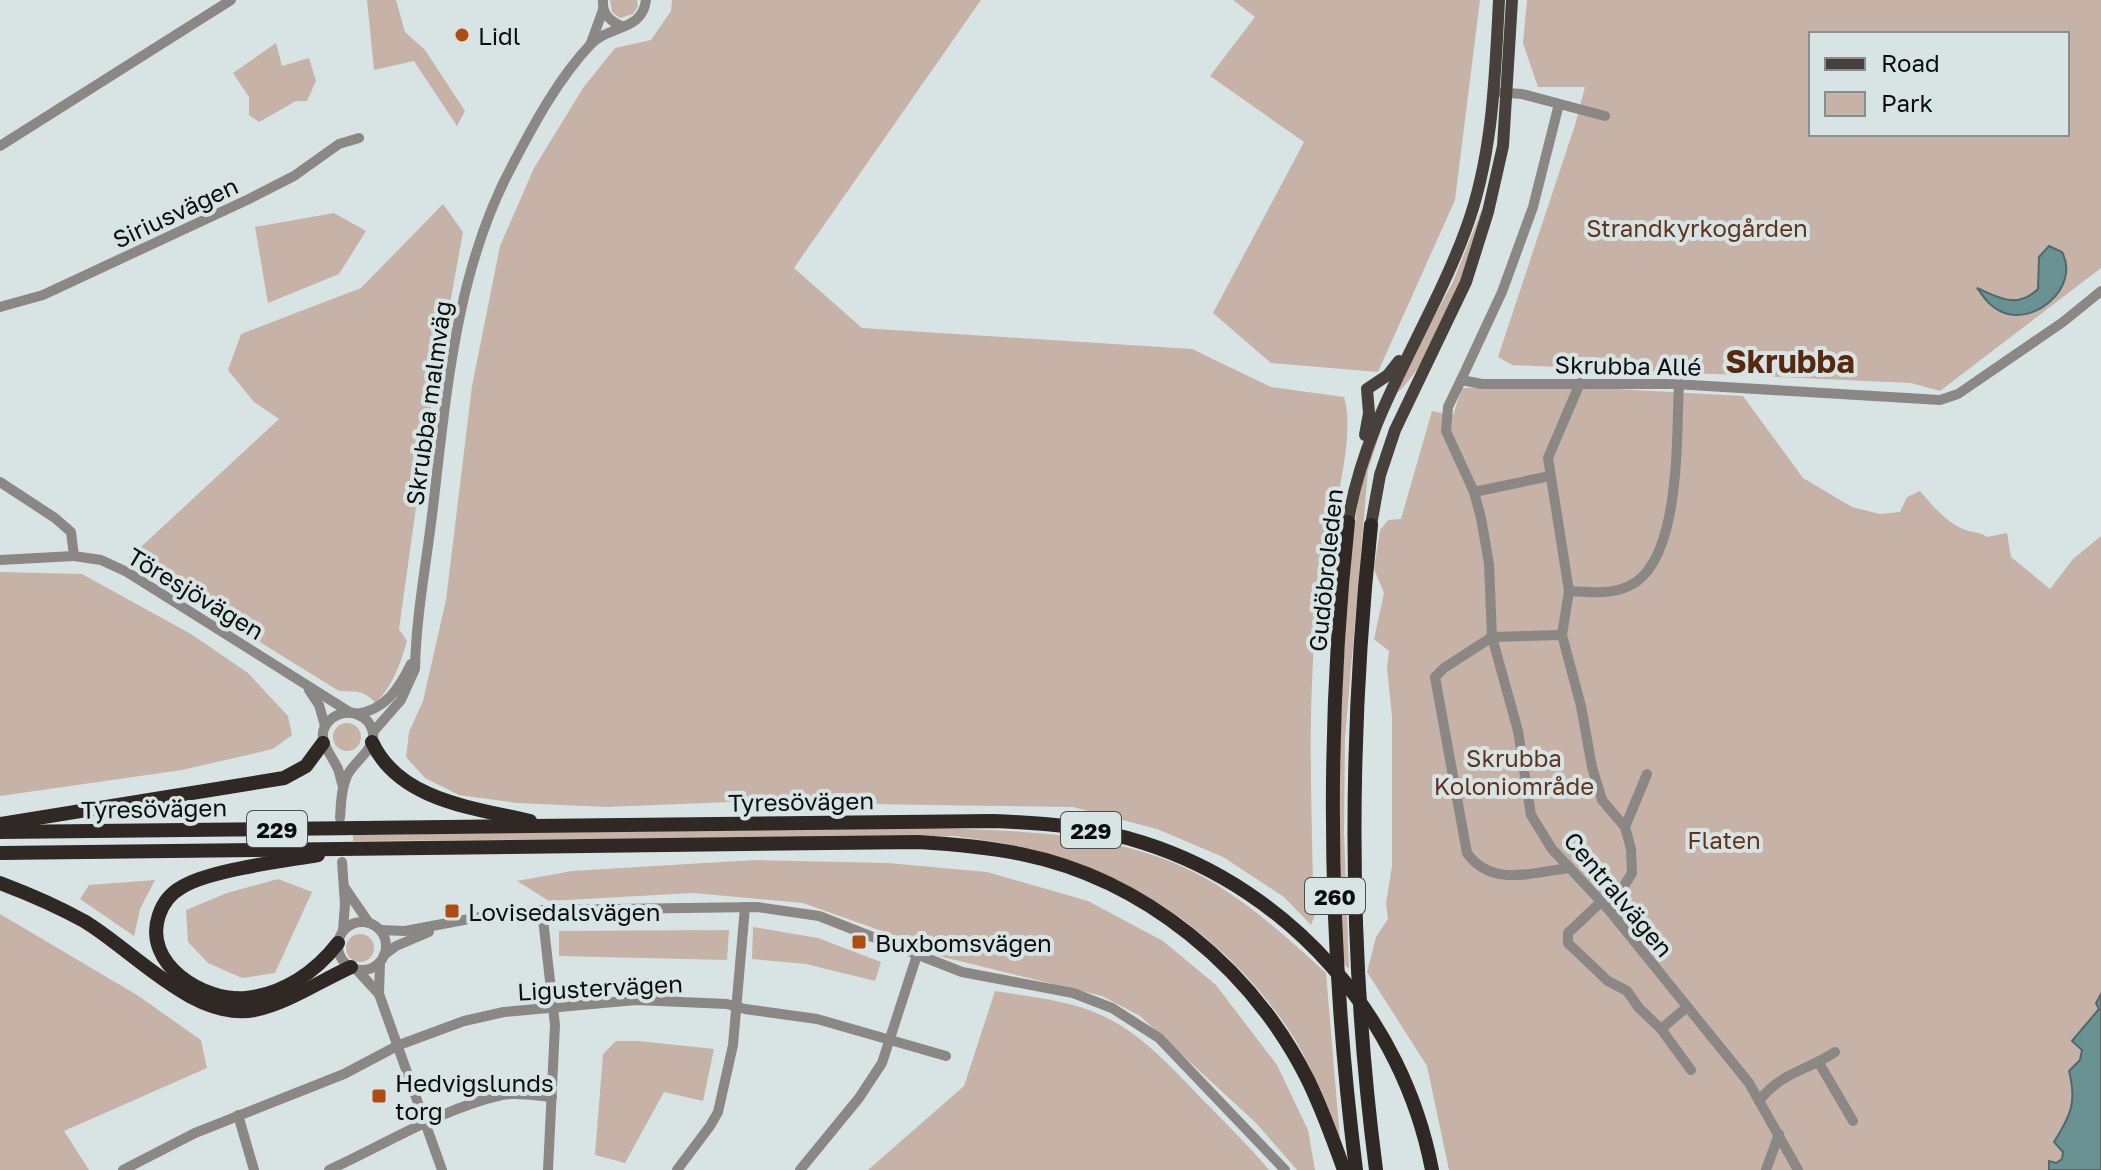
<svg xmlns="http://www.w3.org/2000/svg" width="2101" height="1170" viewBox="0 0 2101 1170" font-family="'Golos Text',sans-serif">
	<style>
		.green { fill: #c7b2a8; fill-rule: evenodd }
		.water { fill: #6b9293; stroke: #4e6a6b; stroke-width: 2 }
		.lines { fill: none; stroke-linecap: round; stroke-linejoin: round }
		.minor { stroke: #8b8785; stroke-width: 10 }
		.major { stroke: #47403d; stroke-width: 12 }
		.highway { stroke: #2f2824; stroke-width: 14 }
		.poi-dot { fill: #ae4c11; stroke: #d8e4e4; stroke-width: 3 }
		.labels { text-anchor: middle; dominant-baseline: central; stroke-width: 8; stroke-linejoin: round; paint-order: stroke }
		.shield { fill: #d8e4e4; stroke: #484e4e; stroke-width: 2 }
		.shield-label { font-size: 22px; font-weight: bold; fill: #0a0e0e }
		.poi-label { font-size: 24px; fill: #0a0e0e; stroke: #d8e4e4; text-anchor: start }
		.street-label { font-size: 24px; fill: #0a0e0e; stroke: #d8e4e4 }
		.park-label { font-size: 24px; fill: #61341f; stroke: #d8e4e4 }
		.district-label { font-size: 32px; font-weight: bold; fill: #58280f; stroke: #d8e4e4 }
	</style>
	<rect width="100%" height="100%" fill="#d8e4e4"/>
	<g class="green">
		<path d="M367 0H396L405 32 425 50 465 111 457 126 414 61 374 70Z"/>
		<path d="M610 0H637L638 6 633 14 620 18 612 12Z"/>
		<path d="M672 0H981L794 268 862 328 1192 349 1271 387 1344 397C1358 441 1326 535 1320 584 1307 684 1311 783 1313 883L1316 912 1311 925 1284 897 1223 857 1157 829 1073 807 729 802 607 807 517 803 459 795 425 778 406 757 409 732 423 701 446 600 472 386 500 246 534 168 583 88 615 48 651 40 671 11Z"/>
		<path d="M1233 0H1480L1455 200 1378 372 1271 363 1213 313 1304 142 1210 76 1255 17Z"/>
		<path d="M1527 0H2101V268L1940 391 1911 383 1512 365 1498 357 1575 125 1585 87H1538L1523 43ZM1811 34H2067V134H1811Z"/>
		<path d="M276 43 282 66 309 58 316 81 307 101H296L259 122 249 115V97L233 73Z"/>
		<path d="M443 204 463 232 426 436 399 629 407 641C400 665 393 685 376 703 360 688 358 693 339 691L145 571 129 558 279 419 254 402 228 370 241 334 361 288Z"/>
		<path d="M1482 209 1484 211C1465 269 1441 353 1395 395L1401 377 1453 282Z"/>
		<path d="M334 213 366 231 339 274 268 303 255 227Z"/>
		<path d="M1581 387 1743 396 1803 478 1852 507 1880 514 1900 512 1907 497 1920 491C1931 504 1946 522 1963 529 1971 533 1979 531 1987 537L2007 533 2011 557 2050 589 2073 559 2101 536V1170H1449L1427 1066 1367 972 1376 937 1388 919 1386 903 1392 866V717L1387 668 1389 651 1374 639 1384 593 1374 569 1380 530 1388 520 1401 519 1432 411 1453 415 1462 388Z"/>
		<path d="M1384 421 1368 470 1345 738 1344 832 1349 969 1343 963C1339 851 1337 740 1346 629 1350 576 1351 523 1365 472 1369 455 1378 438 1384 421Z"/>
		<path d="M0 572 82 574 191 634 248 673 288 716 292 735 273 749 182 770 0 796Z"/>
		<circle cx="347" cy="737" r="14"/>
		<path d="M927 828C1025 831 1131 831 1217 885 1257 910 1291 941 1326 973L1341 1151C1327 1113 1315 1072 1294 1038 1243 957 1158 889 1067 860 1030 847 992 841 953 836L353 841V835Z"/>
		<path d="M755 860 888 863 987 872 1088 901 1163 941 1216 985 1277 1065 1308 1130 1315 1170H1297L1256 1123 1140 1016 1102 996 939 956 893 935 803 903 693 893 549 901 517 881 572 871Z"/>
		<path d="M278 879 312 892 275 973 242 978 208 963 188 942 186 910 227 893Z"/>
		<path d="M155 880 140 909 134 936 80 899 89 885Z"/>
		<path d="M0 914 137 995 201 1040 207 1068 64 1131 89 1170H0Z"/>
		<path d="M753 927 818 938 881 962 875 981 806 964 752 959Z"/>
		<path d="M729 930 727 960 559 956V931Z"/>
		<circle cx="360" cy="948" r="14"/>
		<path d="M995 991C1031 997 1070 1000 1103 1016 1145 1035 1178 1075 1210 1107 1230 1128 1251 1148 1269 1170H868L964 1086Z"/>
		<path d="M616 1041H639L714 1049 703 1101 664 1092 625 1163 595 1155 603 1054Z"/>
	</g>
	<g class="water">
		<path d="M2049 246 2062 252C2081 287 2033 328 2000 311 1989 306 1984 297 1977 288 2000 298 2017 309 2038 289L2039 257Z"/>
		<path d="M2101 994V1170H2049V1161L2056 1163 2062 1159 2063 1152 2054 1142C2071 1115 2077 1102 2069 1071L2080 1060 2082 1050 2072 1041 2099 1009 2096 1003Z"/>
	</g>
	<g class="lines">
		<g class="minor">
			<path d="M603 0C602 14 609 20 621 26"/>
			<path d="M591 43 603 10"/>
			<path d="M1493 92 1522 94 1605 116"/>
			<path d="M1559 104 1533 207 1502 292 1461 380 1482 384H1674L1940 400 1958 394 2063 322 2101 291"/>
			<path d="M0 146 231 0"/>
			<path d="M0 307 43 295 249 199 294 176 339 144 359 138"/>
			<path d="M1461 380 1448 407 1446 431 1474 492 1481 518 1489 564 1492 637 1518 731 1531 815 1552 849 1609 910 1749 1083 1798 1170"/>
			<path d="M1580 383 1548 458 1569 591 1562 635 1581 706 1592 767 1602 800 1625 827"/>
			<path d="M0 482 55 518 71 532 74 556 101 560 127 572 351 713"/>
			<path d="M1474 492 1550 476"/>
			<path d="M0 560 74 556"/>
			<path d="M1569 591C1589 592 1610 595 1629 586 1682 562 1676 435 1679 384"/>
			<path d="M1562 635 1492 637 1444 668 1435 677 1467 853C1492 888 1533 872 1570 868"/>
			<path d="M309 690 319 705 325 726"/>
			<path d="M356 714C385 710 399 689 411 664"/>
			<path d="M373 732 401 700 415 669C416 615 427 560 433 507 447 389 456 268 514 162 535 122 559 78 590 45 610 24 642 32 646 0"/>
			<path d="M340 818C341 804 341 789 347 776 355 758 384 746 369 723 366 718 359 715 354 713 346 712 337 714 331 719 312 736 331 753 338 769 340 774 341 781 343 787"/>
			<path d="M342 862 345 904 343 930"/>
			<path d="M345 888 369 923"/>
			<path d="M1601 902 1568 933V943L1608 981 1627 991 1639 1008 1661 1029 1691 1070"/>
			<path d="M542 910 555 1025 548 1170"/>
			<path d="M1609 910 1632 873 1631 849 1625 827 1647 774"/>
			<circle cx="362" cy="946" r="24"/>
			<path d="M380 930 405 931 501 913 542 910 757 907 819 916 962 972 1073 993 1112 1008 1159 1038 1285 1170"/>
			<path d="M384 955 396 946 429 932"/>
			<path d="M380 962 379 994 442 1170"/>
			<path d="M357 970 379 994"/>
			<path d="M1661 1029 1687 1007"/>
			<path d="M1819 1063 1853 1121"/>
			<path d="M1759 1101C1781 1072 1807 1071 1835 1052"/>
			<path d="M238 1115 254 1170"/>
			<path d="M123 1170 195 1133 344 1074 399 1045 464 1021 504 1012 636 1000 727 1004 745 1009 817 1019 946 1056"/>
			<path d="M329 1170C384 1145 443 1108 502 1095 517 1092 536 1096 552 1097"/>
			<path d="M677 1170 710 1126 718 1112 733 1045 745 907"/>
			<path d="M800 1170 859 1098 882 1063 917 955"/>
			<path d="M1766 1170 1779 1134"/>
		</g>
		<g class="major">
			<path d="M1365 435 1369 413 1367 389 1388 375 1399 361"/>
			<path d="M1348 522C1365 415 1430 328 1466 229 1493 156 1495 77 1499 0"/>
			<path d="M1371 525 1380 475 1395 430 1466 282 1488 212 1503 146 1512 0"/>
		</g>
		<g class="highway">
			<path d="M1348 522C1325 737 1329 956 1356 1170"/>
			<path d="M1371 525C1348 742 1348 954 1376 1170"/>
			<path d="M372 742C399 801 475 808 530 821"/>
			<path d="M0 824 284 778 306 766 323 743"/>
			<path d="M0 832 993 821C1044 823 1095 827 1144 843 1291 890 1403 1018 1432 1170"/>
			<path d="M0 853 918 842C952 844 987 847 1021 854 1144 879 1252 968 1308 1080 1322 1109 1333 1139 1344 1170"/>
			<path d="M318 855C284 861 209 870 182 887 171 893 163 903 159 915 142 964 204 1002 246 998 283 994 316 972 338 943"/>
			<path d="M0 883C29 894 57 906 84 921 133 950 195 1022 255 1010 288 1003 320 981 351 967"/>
		</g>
	</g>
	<g class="poi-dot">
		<circle cx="462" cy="35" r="8"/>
		<rect x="444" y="903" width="16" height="16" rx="4"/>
		<rect x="851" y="934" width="16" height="16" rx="4"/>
		<rect x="371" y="1088" width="16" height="16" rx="4"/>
	</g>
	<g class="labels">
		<g class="shield">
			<rect x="247" y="811" width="60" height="36" rx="6"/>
			<rect x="1061" y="812" width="60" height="36" rx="6"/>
			<rect x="1305" y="878" width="60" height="36" rx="6"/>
		</g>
		<g class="shield-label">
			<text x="277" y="829">229</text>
			<text x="1091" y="830">229</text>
			<text x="1335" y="896">260</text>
		</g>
		<g class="poi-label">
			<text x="478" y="35">Lidl</text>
			<text x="468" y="911">Lovisedalsvägen</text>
			<text x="875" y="942">Buxbomsvägen</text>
			<text x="395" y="1082">Hedvigslunds<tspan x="395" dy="28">torg</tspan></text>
		</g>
		<g class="street-label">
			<text transform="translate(175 212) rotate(-25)">Siriusvägen</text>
			<text transform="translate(1628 365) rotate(1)">Skrubba Allé</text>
			<text transform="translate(428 403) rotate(-82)">Skrubba malmväg</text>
			<text transform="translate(1325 570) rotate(-84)">Gudöbroleden</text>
			<text transform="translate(196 593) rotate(31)">Töresjövägen</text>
			<text transform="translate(801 801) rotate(-1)">Tyresövägen</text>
			<text transform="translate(154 808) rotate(-1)">Tyresövägen</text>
			<text transform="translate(1619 894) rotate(50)">Centralvägen</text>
			<text transform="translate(600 987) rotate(-3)">Ligustervägen</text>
		</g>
		<g class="park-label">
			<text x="1697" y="227">Strandkyrkogården</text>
			<text x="1514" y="757">Skrubba<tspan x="1514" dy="28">Koloniområde</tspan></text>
			<text x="1724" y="839">Flaten</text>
		</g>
		<g class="district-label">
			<text x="1790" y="361">Skrubba</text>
		</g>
	</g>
	<rect x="1809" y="32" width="260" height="104" fill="#d8e4e4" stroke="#868e8e" stroke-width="2"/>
	<rect x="1825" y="58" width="40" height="12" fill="#47403d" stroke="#868e8e" stroke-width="2"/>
	<text x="1881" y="72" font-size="24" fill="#0a0e0e">Road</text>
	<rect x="1825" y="92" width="40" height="24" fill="#c7b2a8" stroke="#868e8e" stroke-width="2"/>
	<text x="1881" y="112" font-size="24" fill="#0a0e0e">Park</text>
</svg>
